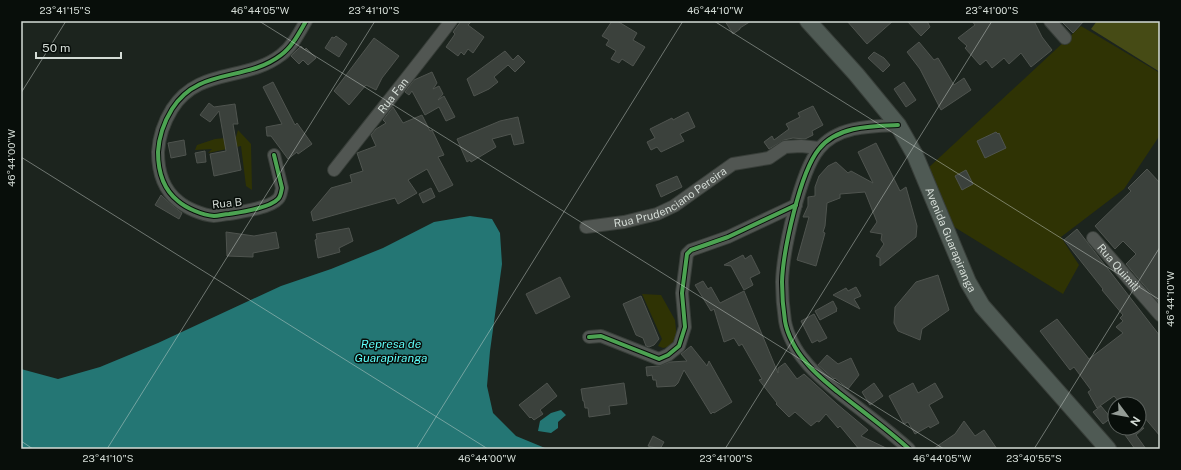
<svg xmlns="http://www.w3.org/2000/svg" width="1181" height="470" viewBox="0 0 1181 470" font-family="'Public Sans',sans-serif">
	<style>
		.green { fill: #2f3304 }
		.forest { fill: #464b15 }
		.water { fill: #247674 }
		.building { fill: #3b413c; stroke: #4f544f }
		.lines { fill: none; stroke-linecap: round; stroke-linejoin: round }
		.street-casing { stroke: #383e39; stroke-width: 14 }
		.secondary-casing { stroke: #383e39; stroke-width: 18 }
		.street { stroke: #515652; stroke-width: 12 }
		.secondary { stroke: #4f5a54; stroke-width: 16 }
		.cycleway-casing { stroke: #080e0a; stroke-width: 6 }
		.cycleway { stroke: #4ca352; stroke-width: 4 }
		.ticks { fill: none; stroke: #d4dcd6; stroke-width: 1; stroke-opacity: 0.45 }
		.labels { text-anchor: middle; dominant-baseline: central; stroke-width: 3; stroke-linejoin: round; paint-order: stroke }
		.street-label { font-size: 11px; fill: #d4dcd6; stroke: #080e0a }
		.water-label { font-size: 12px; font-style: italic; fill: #5efdf9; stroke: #080e0a }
		.neatline { fill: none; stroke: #d4dcd6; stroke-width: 1.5 }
		.ticks-label { font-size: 10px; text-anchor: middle; fill: #d4dcd6 }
	</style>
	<rect width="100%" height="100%" fill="#1c241e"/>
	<g class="green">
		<path d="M1081 26 1160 73V135L1124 189 1061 237 1079 265 1063 294 951 225 926 170Z"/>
		<path d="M238 130 251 144 252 190 246 186 241 146 208 153 212 149 195 150 197 145 215 139 236 137Z"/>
		<path d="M642 294 661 295 675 320 677 339 672 346 663 348 658 346 662 339Z"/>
	</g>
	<path class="forest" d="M1097 21H1160V72L1091 29Z"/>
	<g class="water">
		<path d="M470 216 492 219 500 233 502 264 490 351 487 386 493 413 516 436 545 448 555 449H21V369L58 379 100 367 158 343 281 286 331 269 383 248 434 222Z"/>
		<path d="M561 410 566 415 558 422V428L551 433 538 431 540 421 551 413Z"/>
	</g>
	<g class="building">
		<path d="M461 21H472L468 25 484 37 473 53 468 49 464 55 461 52 458 56 446 47 455 34 453 32Z"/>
		<path d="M612 21H617L637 33 633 40 645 47 633 66 622 59 619 63 611 59 616 51 606 45 609 40 602 36Z"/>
		<path d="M725 21H751L740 28V29L733 34Z"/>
		<path d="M847 21H893L867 44Z"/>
		<path d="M907 21H927L930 27 921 36Z"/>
		<path d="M972 21H1034L1042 37 1052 50 1031 67 1021 53 1009 64 1004 58 992 68 986 60 980 65 965 48 967 46 958 38 975 25Z"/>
		<path d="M1061 21H1084L1073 33Z"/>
		<path d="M336 36 347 44 339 57 325 48 332 37 334 38Z"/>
		<path d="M374 38 399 56 382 78 376 90 366 85 349 105 334 91Z"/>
		<path d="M919 42 934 60 938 58 954 85 964 78 971 90 941 110 920 69 907 52Z"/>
		<path d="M301 46 305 50 306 48 316 58 308 65 303 60 299 64 291 56Z"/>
		<path d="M505 51 513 60 518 55 525 62 515 72 508 65 494 77 498 82 489 89 474 96 467 79Z"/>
		<path d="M874 52 884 58 890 65 883 72 868 58Z"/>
		<path d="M432 72 437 83 433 89 439 86 443 94 438 100 444 96 455 117 446 121 439 107 425 115 412 91 409 95 405 92 414 80Z"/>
		<path d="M273 82 295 125 297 123 312 144 298 154 297 152 288 159 271 136H267L266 127 282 124 263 87Z"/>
		<path d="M904 82 916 100 906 107 894 89Z"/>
		<path d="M209 103 214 107 235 104 238 124H233L241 170 214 176 210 154 226 151 219 111 210 122 200 115Z"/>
		<path d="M813 106 823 125 812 131 813 135 805 139 793 138 784 140 769 149 764 142 772 136 774 140 789 129 786 124 800 117 798 113Z"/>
		<path d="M393 107 403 123 422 115 430 131 432 130 444 155 438 157 453 185 439 192 427 169 408 180 417 193 398 204 395 198 313 221 311 212 331 188 352 182 350 175 363 171 357 153 376 146 371 135 376 129 386 123 383 120Z"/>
		<path d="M688 112 695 127 680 134 684 141 661 152 657 147 651 150 647 142 655 138 650 129 672 118 673 120Z"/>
		<path d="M518 117 524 143 514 145 511 134 492 139 496 147 471 162 470 160 467 162 457 139 500 121Z"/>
		<path d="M996 132 998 134 999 133 1006 148 985 158 977 141Z"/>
		<path d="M184 140 186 155 171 158 168 143Z"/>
		<path d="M876 143 900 191 906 187 917 226 916 237 880 266V258L876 256 884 244 881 240 882 234 870 232 877 222 865 192 840 194V198L827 203 825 226 823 232 825 233 816 266 797 260 809 217H803L808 206V197L815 196V187L819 176 828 166 836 162 848 173 851 171 873 183 858 152Z"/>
		<path d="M205 151 206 162 197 163 195 153Z"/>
		<path d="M1147 169 1160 183V304L1126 264 1136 254 1123 241 1115 249 1095 226 1131 191 1128 188Z"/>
		<path d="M966 170 973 184 962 190 955 176Z"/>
		<path d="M677 176 682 187 661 197 656 185Z"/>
		<path d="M431 188 435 197 423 203 419 194Z"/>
		<path d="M161 195 173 206 182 213 179 219 155 205Z"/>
		<path d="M349 228 353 241 339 248 340 252 318 258 315 240 317 239 316 234Z"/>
		<path d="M1077 229 1160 336V436L1144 417 1146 416 1139 408V404H1121L1114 396 1097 408 1088 392 1091 390 1074 367 1070 370 1040 331 1057 319 1089 359 1123 333 1116 327 1123 321 1120 318 1123 315 1102 290 1103 289 1064 240Z"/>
		<path d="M226 232 254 236 276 232 279 248 253 253V257L227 256Z"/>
		<path d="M743 255 745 259 751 255 760 273 750 278 753 285 744 290 731 266 724 265Z"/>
		<path d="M938 275 949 310 922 329 920 340 898 331 894 323 895 307 916 282Z"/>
		<path d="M560 277 570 297 536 314 526 294Z"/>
		<path d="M703 281 708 289 711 287 720 303 744 291 778 373V368L785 363 797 379 804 374 837 404 868 430 861 436 888 449H859L840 426 838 428 826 414 819 422 817 421 811 426 795 412 789 417 776 404 777 403 759 380 762 379 742 344 739 346 734 338 724 342 714 309 711 311 695 285Z"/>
		<path d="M856 287 861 296 854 299 860 309 833 295 846 288 848 291Z"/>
		<path d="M641 296 659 339 654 345 649 347 646 346 643 338 636 335 623 304Z"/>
		<path d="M833 301 837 309 836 310 837 311 820 320 815 311Z"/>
		<path d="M814 314 827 338 819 342 818 340 812 343 801 321Z"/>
		<path d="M691 346 707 366 709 361 732 402 714 413 713 412 711 414 684 370 678 383 675 386 657 387 656 380H653L652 375 647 376 646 367 659 366 670 362 687 361 681 354Z"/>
		<path d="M827 355 838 364 851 358 859 375 848 389 835 378 834 379 818 365Z"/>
		<path d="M547 383 557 396 540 410 543 414 534 420 531 417 530 418 519 405Z"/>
		<path d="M624 383 627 404 609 406 610 414 589 417 588 408H585L584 401H583L581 389Z"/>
		<path d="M874 383 883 396 870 405 862 392Z"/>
		<path d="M913 383 918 393 935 383 943 397 929 405 939 423 930 428 929 426 915 434 908 422 904 424 889 396Z"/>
		<path d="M1101 406 1111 418 1103 424 1093 412Z"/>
		<path d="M964 421 975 436 984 430 997 449H933L955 434Z"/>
		<path d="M1120 428H1144L1136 435 1146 449H1135Z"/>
		<path d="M653 436 664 442 660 449 648 446Z"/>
	</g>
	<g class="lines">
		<defs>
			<g id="street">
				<path d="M1050 21 1065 38"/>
				<path d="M898 125C871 126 837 126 819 149 800 172 783 251 782 282 782 295 783 308 785 321 787 334 796 351 805 361 814 373 827 383 838 392 862 411 887 429 909 449"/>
				<path d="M274 155 282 188C281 192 281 196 278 199 270 208 241 212 229 214 224 214 219 216 214 216 202 215 186 208 178 201 163 189 158 170 158 152 159 136 164 122 172 109 198 67 246 82 281 55 292 47 299 33 306 21"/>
				<path id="s1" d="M334 170C373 120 413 71 451 21"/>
				<path id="s2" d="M586 227 624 222 657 214 674 206 733 164 769 158 785 147 801 146 819 148"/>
				<path id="s3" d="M1093 238 1160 315"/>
				<path d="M589 337 601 336 659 359 668 355 679 346 685 327 682 293 687 254 691 250 728 237 796 205"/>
			</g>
			<g id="secondary">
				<path id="s4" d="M808 21 856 74 898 125 915 155 968 282 982 306 1108 449"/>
			</g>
		</defs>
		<use href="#street" class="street-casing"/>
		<use href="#secondary" class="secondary-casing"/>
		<use href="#street" class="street"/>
		<use href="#secondary" class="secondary"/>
		<defs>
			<g id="cycleway">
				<path d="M898 125C871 126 837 126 819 149 800 172 783 251 782 282 782 295 783 308 785 321 787 334 796 351 805 361 814 373 827 383 838 392 862 411 887 429 909 449"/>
				<path d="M274 155 282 188C281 192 281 196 278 199 270 208 241 212 229 214 224 214 219 216 214 216 202 215 186 208 178 201 163 189 158 170 158 152 159 136 164 122 172 109 198 67 246 82 281 55 292 47 299 33 306 21"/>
				<path d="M589 337 601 336 659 359 668 355 679 346 685 327 682 293 687 254 691 250 728 237 796 205"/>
			</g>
		</defs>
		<use href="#cycleway" class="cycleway-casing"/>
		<use href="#cycleway" class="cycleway"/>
	</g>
	<path class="ticks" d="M259 21 944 449M714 21 1160 300M21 93 66 21M21 157 488 449M21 441 33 449M107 449 375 21M416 449 683 21M725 449 992 21M1034 449 1160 247"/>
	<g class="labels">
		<g class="street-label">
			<text stroke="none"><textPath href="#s1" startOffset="95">Rua Fan</textPath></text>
			<text stroke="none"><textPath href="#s2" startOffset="91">Rua Prudenciano Pereira</textPath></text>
			<text transform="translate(227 203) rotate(-6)">Rua B</text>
			<text stroke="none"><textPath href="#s4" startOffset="264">Avenida Guarapiranga</textPath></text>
			<text stroke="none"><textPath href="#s3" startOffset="39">Rua Quimili</textPath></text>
		</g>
		<g class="water-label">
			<text x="391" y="344">Represa de<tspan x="391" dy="14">Guarapiranga</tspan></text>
		</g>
	</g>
	<rect width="1181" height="470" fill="none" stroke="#080e0a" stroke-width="44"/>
	<g transform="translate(1127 416) rotate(122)"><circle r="19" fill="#080e0a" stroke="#5a605c"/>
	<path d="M0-3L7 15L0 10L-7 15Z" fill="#949c96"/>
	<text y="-6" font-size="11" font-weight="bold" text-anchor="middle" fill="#d4dcd6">N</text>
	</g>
	<path d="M36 52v6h85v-6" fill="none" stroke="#d4dcd6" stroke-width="2"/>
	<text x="42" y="52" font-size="12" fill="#d4dcd6" stroke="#080e0a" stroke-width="3" paint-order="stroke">50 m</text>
	<rect x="22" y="22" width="1137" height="426" class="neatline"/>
	<g class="ticks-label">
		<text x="65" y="14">23°41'15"S</text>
		<text x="260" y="14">46°44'05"W</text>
		<text x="374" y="14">23°41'10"S</text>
		<text x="715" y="14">46°44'10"W</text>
		<text x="992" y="14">23°41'00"S</text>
		<text transform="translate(11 158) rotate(-90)" y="4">46°44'00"W</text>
		<text transform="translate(1170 299) rotate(-90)" y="4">46°44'10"W</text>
		<text x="108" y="462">23°41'10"S</text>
		<text x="487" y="462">46°44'00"W</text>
		<text x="726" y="462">23°41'00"S</text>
		<text x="942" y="462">46°44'05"W</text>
		<text x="1034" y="462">23°40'55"S</text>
	</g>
</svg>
